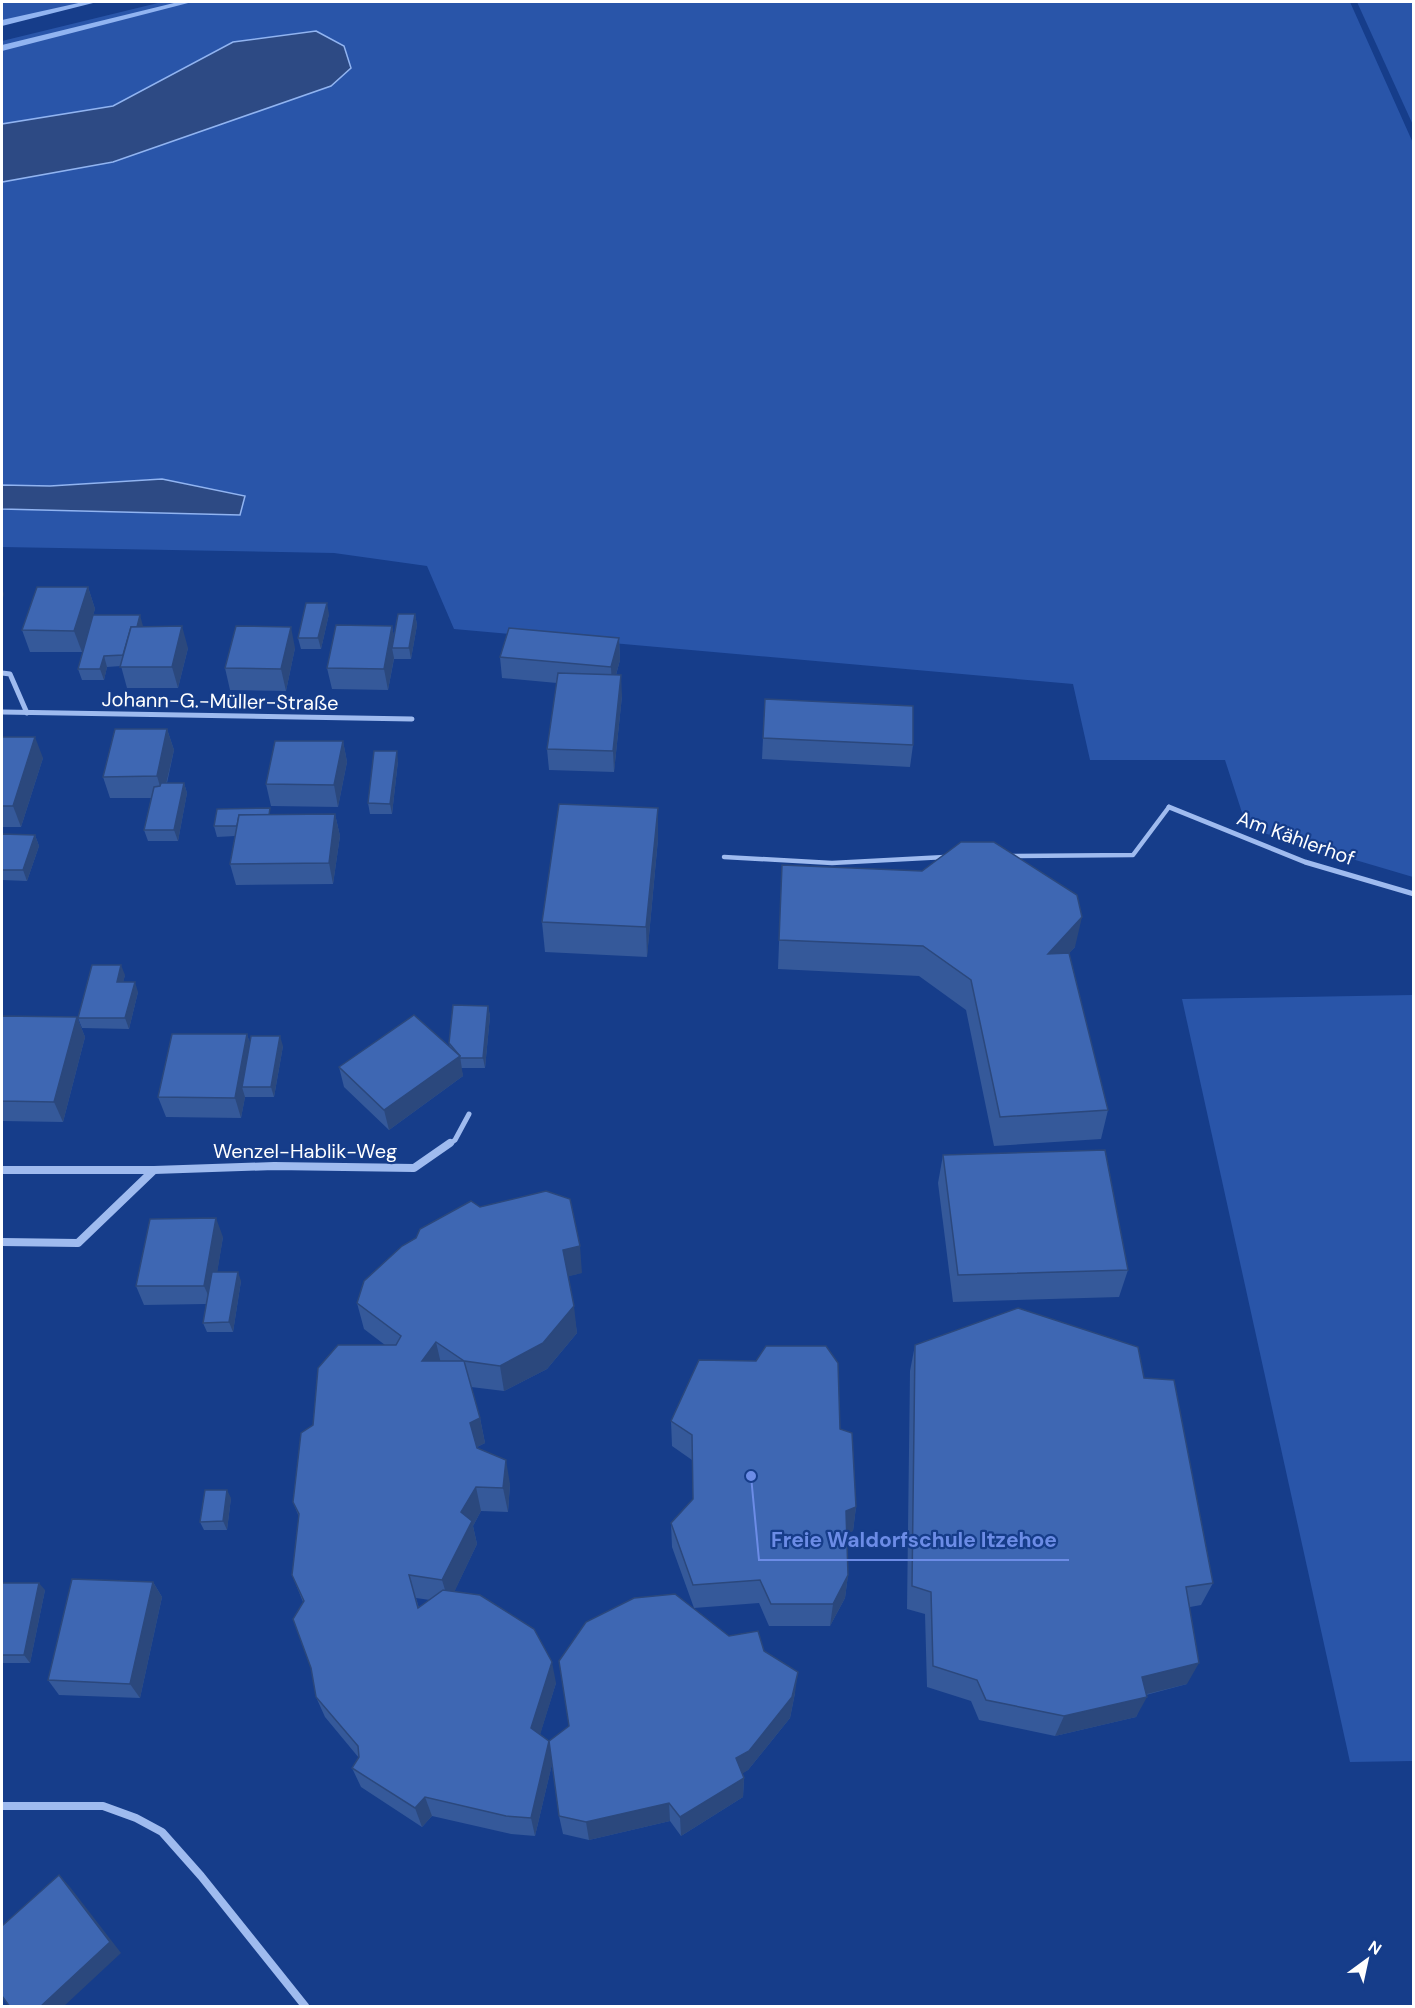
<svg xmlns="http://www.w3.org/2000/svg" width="1415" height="2008" viewBox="0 0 1415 2008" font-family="'DM Sans',sans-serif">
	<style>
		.green { fill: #2955a9 }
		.water { fill: #2d4a84; stroke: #91b4f1; stroke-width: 1.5 }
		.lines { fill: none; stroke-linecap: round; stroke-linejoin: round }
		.stream { fill: #91b4f1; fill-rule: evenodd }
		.lane { stroke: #9fbbef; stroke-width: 4.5 }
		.street-far1 { stroke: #9fbbef; stroke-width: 5 }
		.street { stroke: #9fbbef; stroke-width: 8 }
		.wall { fill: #35599a; fill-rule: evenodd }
		.shaded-wall { fill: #2b487d }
		.building { fill: #3e67b3; stroke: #2b487d; stroke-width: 1.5; fill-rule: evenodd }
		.labels { text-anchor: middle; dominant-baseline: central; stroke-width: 4.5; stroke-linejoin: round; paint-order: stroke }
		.street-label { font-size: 20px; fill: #fff; stroke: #163d8a }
		.leader { fill: none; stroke: #6c8ce6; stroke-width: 2 }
		.callout-dot { fill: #6c8ce6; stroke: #163d8a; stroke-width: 2 }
		.callout-label { font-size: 21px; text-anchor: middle; font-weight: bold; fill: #6c8ce6; stroke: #163d8a; stroke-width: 4.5; stroke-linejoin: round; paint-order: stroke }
	</style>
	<rect width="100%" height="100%" fill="#163d8a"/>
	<g class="green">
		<path d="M2 2H86L2 22Z"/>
		<path d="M162 2H1350L1413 143V877L1247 828 1225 760H1090L1073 684 454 629 427 566 334 553 2 547V509L240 515 50 486 2 485V182L113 162 331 86 351 67 316 31 233 42 113 106 2 124V41Z"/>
		<path d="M1357 2H1413V125Z"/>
		<path d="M1413 995V1761L1350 1762 1182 999Z"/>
	</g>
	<g class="water">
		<path d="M316 31 344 46 351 68 331 86 113 162 2 182V124L113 106 233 42Z"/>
		<path d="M162 479 245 496 240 515 2 509V485L50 486Z"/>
	</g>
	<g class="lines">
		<g class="stream">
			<path d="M83 2H97L2 26V20Z"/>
			<path d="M178 2H192L2 51V45Z"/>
		</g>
		<g class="lane">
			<path d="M1010 856 1133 855 1169 807"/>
			<path d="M724 857 832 863 945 857"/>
		</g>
		<g class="street-far1">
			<path d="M2 673 10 674 27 713"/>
			<path d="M2 712 412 719"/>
			<path d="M1169 807 1305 862 1414 894"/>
			<path d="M448 1145 455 1140 469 1114"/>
		</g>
		<g class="street">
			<path d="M2 1170H154"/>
			<path d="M2 1242 78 1243 154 1170 274 1166 414 1168 450 1143"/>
			<path d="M2 1806H103L136 1818 162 1832 201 1876 305 2006"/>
		</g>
	</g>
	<g class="wall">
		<path d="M88 587 95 609 93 615 143 627 188 648 178 688H127L121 666 107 667 104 680H82L78 669 93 616 82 652H30L22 630Z"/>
		<path d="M329 614 321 649H301L298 638Z"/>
		<path d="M415 614 417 625 411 659H394L388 690 332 689 327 668 392 626 394 637Z"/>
		<path d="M619 638 620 660 616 675 622 696 614 772 549 770 547 749 557 683 502 678 500 657Z"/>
		<path d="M295 648 286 691 230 690 225 668Z"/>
		<path d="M167 729 174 750 167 783H184L187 793 178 841H148L144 830 151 798H110L103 777Z"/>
		<path d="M2 737 43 758 21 827H2Z"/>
		<path d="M763 738 913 745 910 767 762 759Z"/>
		<path d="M343 741 347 762 338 807 271 806 266 784Z"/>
		<path d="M398 761 392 814H370L368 803Z"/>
		<path d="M335 814 340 836 333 884 236 885 230 864 235 836 217 837 214 826 272 815Z"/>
		<path d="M2 834 35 835 39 846 27 881 2 880Z"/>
		<path d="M658 839 647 957 545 952 542 922Z"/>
		<path d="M782 865 1075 947 1069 953 1108 1110 1101 1139 994 1146 966 1010 919 976 778 969Z"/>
		<path d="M125 975 123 982 138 992 129 1029 82 1028 78 1018Z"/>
		<path d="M488 1006 490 1016 485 1068H461L463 1076 389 1130 344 1087 339 1067 450 1047 449 1043Z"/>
		<path d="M2 1016 77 1017 85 1037 63 1122 2 1121Z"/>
		<path d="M247 1034 250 1044 283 1046 274 1097H245L241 1118 166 1117 158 1097Z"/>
		<path d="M943 1155 1128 1270 1119 1297 953 1302 938 1183Z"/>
		<path d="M223 1237 217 1272 241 1281 233 1332H207L203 1323 206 1304 144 1305 136 1286Z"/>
		<path d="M582 1273 568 1276 577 1333 547 1369 504 1391 471 1387 480 1418 485 1443 477 1447 510 1484 508 1512 481 1511 473 1526 477 1544 454 1592 556 1683 540 1734 549 1741 729 1636 764 1651 795 1693 790 1718 748 1770 742 1773 744 1778 743 1797 681 1836 670 1821 589 1840 563 1834 559 1816 552 1764 535 1836 511 1834 432 1816 422 1827 361 1787 352 1768 359 1758 325 1717 316 1697 303 1602 292 1575 299 1517 293 1502 313 1425 385 1345 364 1329 357 1303ZM416 1598 430 1600 419 1608Z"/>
		<path d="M915 1345 1144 1378 1213 1583 1201 1605 1190 1607 1187 1684 1146 1695 1136 1717 1055 1736 979 1720 971 1701 927 1687 925 1614 907 1609 910 1371Z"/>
		<path d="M671 1421 840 1429 856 1507 853 1531 847 1533 848 1575 845 1598 830 1626H769L759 1603 694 1608 672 1547 671 1523 693 1499 692 1460 672 1446Z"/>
		<path d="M231 1498 227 1530H204L200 1522Z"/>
		<path d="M153 1582 162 1597 140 1698 59 1695 48 1680Z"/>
		<path d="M2 1583 45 1590 30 1663H2Z"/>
	</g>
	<g class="shaded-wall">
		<path d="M88 587 95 609 82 652 74 631Z"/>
		<path d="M2 588 4 594 2 602Z"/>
		<path d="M327 603 329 614 321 649 318 638Z"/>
		<path d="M415 614 417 625 411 659 409 648Z"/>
		<path d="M140 615 143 626 133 666 129 655Z"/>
		<path d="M182 626 188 648 178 688 172 667Z"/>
		<path d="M392 626 396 648H392L394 658 388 690 384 669Z"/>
		<path d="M291 627 295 648 286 691 281 669Z"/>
		<path d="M619 638 620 660 612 689 611 667Z"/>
		<path d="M104 656 107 667 104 680 100 669Z"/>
		<path d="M621 675 622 696 614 772 613 751Z"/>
		<path d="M167 729 174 750 163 797 157 776Z"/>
		<path d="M35 737 43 758 21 827 13 806Z"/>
		<path d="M343 741 347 762 338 807 334 785Z"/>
		<path d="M397 751 398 761 392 814 390 804Z"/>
		<path d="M184 783 187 793 178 841 174 830Z"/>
		<path d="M658 808V839L647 957 646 927Z"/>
		<path d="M335 814 340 836 333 884 329 863Z"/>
		<path d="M35 835 39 846 27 881 23 870Z"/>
		<path d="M1082 917 1075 947 1041 984 1048 954Z"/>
		<path d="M121 965 125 975 121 992 117 982Z"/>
		<path d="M135 982 138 992 129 1029 125 1018Z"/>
		<path d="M488 1006 490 1016 485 1068 483 1058Z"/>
		<path d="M77 1017 85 1037 63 1122 54 1102Z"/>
		<path d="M247 1034 253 1054 242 1087 245 1097 241 1118 235 1098Z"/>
		<path d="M280 1036 283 1046 274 1097 271 1087Z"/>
		<path d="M460 1056 463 1076 389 1130 384 1110Z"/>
		<path d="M216 1218 223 1237 212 1304 204 1286Z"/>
		<path d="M580 1246 582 1273 566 1277 563 1250Z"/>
		<path d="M238 1272 241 1281 233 1332 229 1322Z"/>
		<path d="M574 1306 577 1333 547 1369 504 1391 500 1366Z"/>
		<path d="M436 1342 442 1368 422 1361Z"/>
		<path d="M480 1418 485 1443 475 1448 470 1423Z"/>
		<path d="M506 1460 510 1484 508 1512 503 1488Z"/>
		<path d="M476 1487 481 1511 473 1526 477 1544 449 1603 442 1580 461 1512Z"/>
		<path d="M227 1490 231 1498 227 1530 223 1521Z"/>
		<path d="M856 1507 853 1531 843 1535 846 1511Z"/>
		<path d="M848 1575 845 1598 830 1626 833 1604Z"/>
		<path d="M153 1582 162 1597 140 1698 130 1684Z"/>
		<path d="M39 1583 45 1590 30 1663 24 1655Z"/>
		<path d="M552 1662 556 1683 536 1748 531 1728Z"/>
		<path d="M1199 1663 1187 1684 1131 1698 1142 1677Z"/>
		<path d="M798 1672 795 1693 790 1718 748 1770 736 1778V1758Z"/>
		<path d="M1147 1697 1136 1717 1055 1736 1064 1716Z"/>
		<path d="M549 1741 553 1760 535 1836 531 1818Z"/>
		<path d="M744 1778 743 1797 681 1836 680 1817Z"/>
		<path d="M425 1797 432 1816 422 1827 415 1808Z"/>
		<path d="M669 1803 670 1821 589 1840 586 1822Z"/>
		<path d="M59 1875 70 1887 121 1953 63 2007H40Z"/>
	</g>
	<g class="building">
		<path d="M37 587H88L74 631 22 630Z"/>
		<path d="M306 603H327L318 638H298Z"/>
		<path d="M398 614H415L409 648H392Z"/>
		<path d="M93 615H140L137 627H131L123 655 104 656 100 669H78Z"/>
		<path d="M336 625 392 626 384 669 327 668Z"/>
		<path d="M182 626 172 667H120L131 627Z"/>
		<path d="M236 626 291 627 281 669 225 668Z"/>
		<path d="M509 628 619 638 611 667 500 657Z"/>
		<path d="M558 673 621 675 613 751 547 749Z"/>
		<path d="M765 699 913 706V745L763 738Z"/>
		<path d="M115 729H167L157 776 103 777Z"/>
		<path d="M2 737H35L13 806H2Z"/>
		<path d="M275 741H343L334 785 266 784Z"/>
		<path d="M374 751H397L390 804 368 803Z"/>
		<path d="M161 783H184L174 830H144L154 787 160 786Z"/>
		<path d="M559 804 658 808 646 927 542 922Z"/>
		<path d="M270 808 269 815H239L237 826H214L217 809Z"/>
		<path d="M335 814 329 863 230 864 239 815Z"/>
		<path d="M2 834 35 835 23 870H2Z"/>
		<path d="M961 842H994L1077 895 1082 917 1048 954 1069 953 1108 1110 1000 1117 971 980 923 946 779 940 782 865 922 871Z"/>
		<path d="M92 965H121L117 982H135L125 1018H78Z"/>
		<path d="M453 1005 488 1006 483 1058H459L460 1056 449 1043Z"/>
		<path d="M414 1015 460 1056 384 1110 339 1067Z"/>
		<path d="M2 1016 77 1017 54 1102 2 1101Z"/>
		<path d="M172 1034H247L235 1098 158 1097Z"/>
		<path d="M251 1036H280L271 1087H242Z"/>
		<path d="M1105 1150 1128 1270 958 1275 943 1155Z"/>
		<path d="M546 1191 570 1199 580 1246 563 1250 574 1306 543 1343 500 1366 464 1361 480 1418 470 1423 477 1448 506 1460 503 1488 476 1487 461 1512 472 1521 442 1580 409 1575 418 1608 443 1590 480 1595 534 1629 552 1662 531 1728 549 1741 569 1726 559 1661 586 1622 634 1598 675 1594 729 1636 758 1631 764 1651 798 1672 792 1697 749 1751 736 1758 744 1778 680 1817 669 1803 586 1822 559 1816 549 1741 531 1818 506 1816 425 1797 415 1808 352 1768 359 1757 358 1746 316 1697 311 1668 293 1619 304 1601 292 1575 299 1514 293 1502 301 1433 313 1425 318 1368 338 1345H396L401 1336 357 1303 364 1281 402 1246 416 1238 420 1229 471 1201 480 1207ZM436 1342 464 1361H422Z"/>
		<path d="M216 1218 204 1286H136L150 1219Z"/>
		<path d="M212 1272H238L229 1322 203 1323Z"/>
		<path d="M1018 1308 1138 1347 1144 1378 1174 1380 1213 1583 1186 1587 1199 1663 1142 1677 1147 1697 1064 1716 986 1700 977 1680 933 1666 931 1592 912 1586 915 1345Z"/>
		<path d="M766 1346H826L838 1363 840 1429 852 1433 856 1507 846 1511 848 1575 833 1604H771L760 1580 693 1585 671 1523 693 1499 692 1435 671 1421 699 1360 756 1361Z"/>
		<path d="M205 1490H227L223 1521 200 1522Z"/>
		<path d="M72 1579 153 1582 130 1684 48 1680Z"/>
		<path d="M2 1583H39L24 1655H2Z"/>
		<path d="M59 1875 110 1942 40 2007H10L2 1996V1926Z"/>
	</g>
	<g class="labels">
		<g class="street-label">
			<text transform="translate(220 701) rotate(1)">Johann-G.-Müller-Straße</text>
			<text transform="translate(1296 838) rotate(20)">Am Kählerhof</text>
			<text x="305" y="1151">Wenzel-Hablik-Weg</text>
		</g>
	</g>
	<path class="leader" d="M751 1476L759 1560H1069"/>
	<circle class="callout-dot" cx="751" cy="1476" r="6"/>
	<g class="callout-label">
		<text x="914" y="1547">Freie Waldorfschule Itzehoe</text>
	</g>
	<rect width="1415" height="2008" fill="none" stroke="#ffffff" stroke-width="6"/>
	<g transform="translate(1367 1960) rotate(33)" stroke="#163d8a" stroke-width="4.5" paint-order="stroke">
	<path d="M0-4.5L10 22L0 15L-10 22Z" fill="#ffffff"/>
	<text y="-9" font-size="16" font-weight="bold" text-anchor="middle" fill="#ffffff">N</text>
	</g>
</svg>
